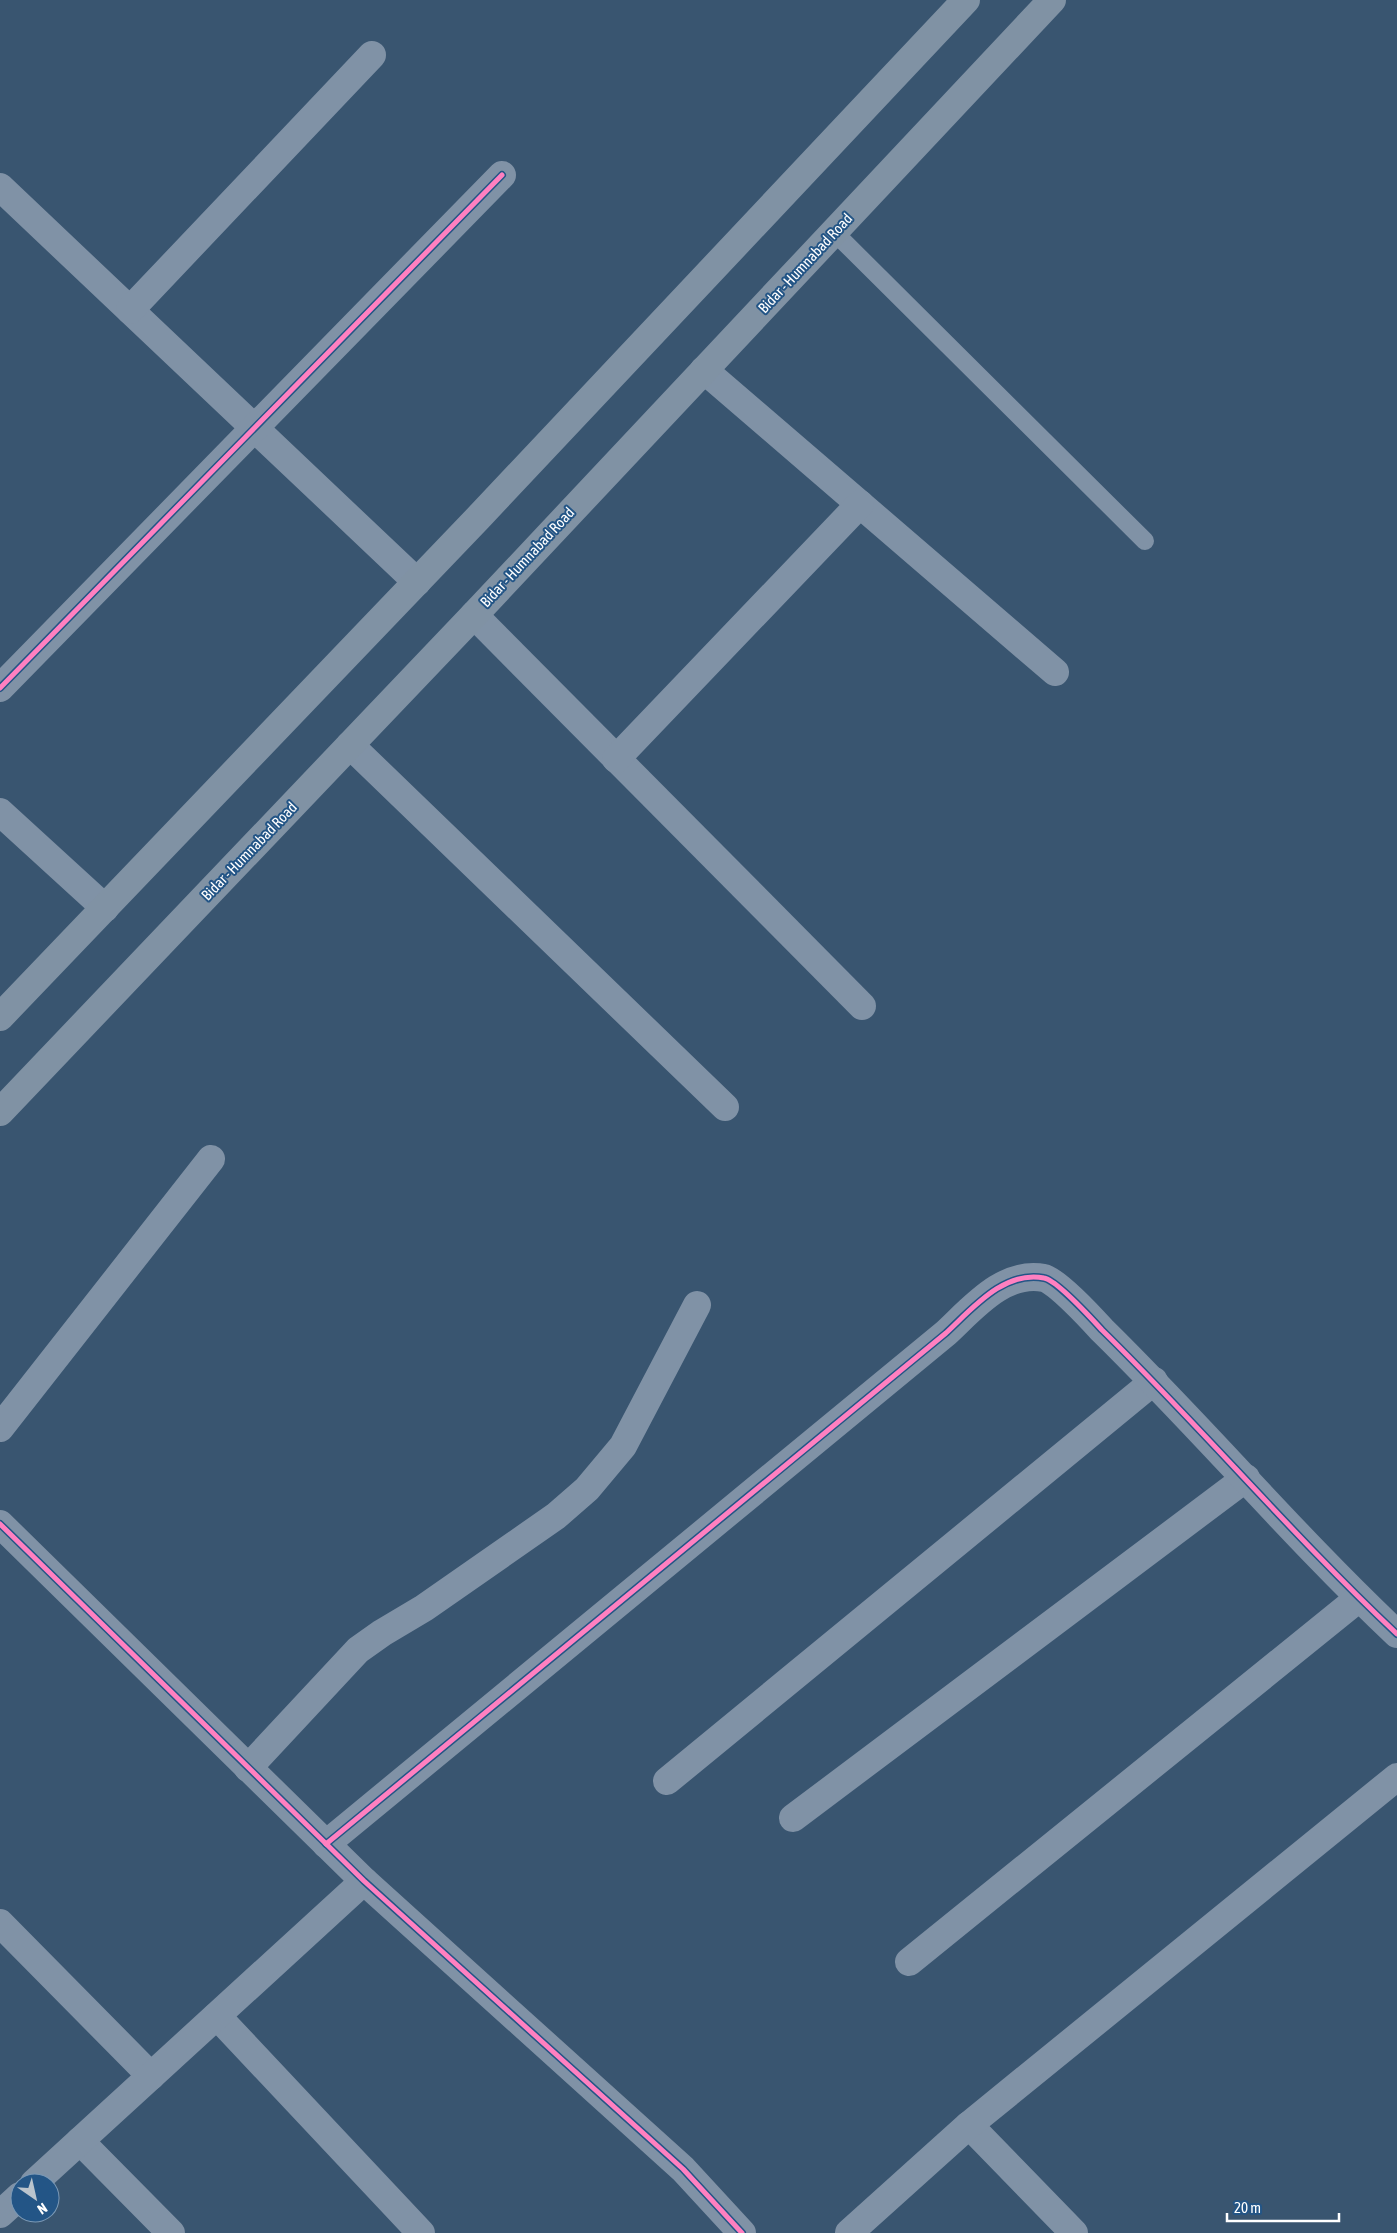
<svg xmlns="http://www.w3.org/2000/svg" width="1397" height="2233" viewBox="0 0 1397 2233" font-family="'Asap Condensed',sans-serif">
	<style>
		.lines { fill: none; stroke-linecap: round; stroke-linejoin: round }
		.service { stroke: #8092a6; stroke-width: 18 }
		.minor { stroke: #8092a6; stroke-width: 28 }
		.trunk { stroke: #8092a4; stroke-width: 28 }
		.cycleway-casing { stroke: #235586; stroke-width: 8 }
		.cycleway { stroke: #ff80c0; stroke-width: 5 }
		.labels { text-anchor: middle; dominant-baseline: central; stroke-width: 4; stroke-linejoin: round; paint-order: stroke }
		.street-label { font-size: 15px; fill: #fff; stroke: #235586 }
	</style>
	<rect width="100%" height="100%" fill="#395570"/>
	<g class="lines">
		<path class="service" d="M834 232 1145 541"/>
		<g class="minor">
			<path d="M0 187 417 582"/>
			<path d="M130 310 372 55"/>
			<path d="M704 370 1055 672"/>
			<path d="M474 615 862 1006"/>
			<path d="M0 688 502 175"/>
			<path d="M350 745 725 1107"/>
			<path d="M616 759 860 504"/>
			<path d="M0 812 105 908"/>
			<path d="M0 1428 211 1159"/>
			<path d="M0 1524 364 1881 683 2169 742 2233"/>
			<path d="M248 1768 358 1650 382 1633 424 1608 556 1516 587 1489 623 1446 697 1305"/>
			<path d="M667 1781 1154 1381"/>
			<path d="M793 1818 1246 1478"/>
			<path d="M326 1844 946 1333C972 1309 1004 1270 1044 1278 1056 1280 1092 1319 1102 1330 1203 1429 1294 1537 1397 1634"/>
			<path d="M0 1923 151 2076"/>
			<path d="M909 1962 1359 1598"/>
			<path d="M217 2016 421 2233"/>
			<path d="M969 2125 1074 2233"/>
			<path d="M80 2141 171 2233"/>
			<path d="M34 2183 364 1881"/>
			<path d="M0 2214 20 2196"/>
			<path d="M849 2233 969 2125 1397 1777"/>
		</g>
		<g class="trunk">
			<path d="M0 1017 478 518 966 0"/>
			<path d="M0 1112 474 615 1052 0"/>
		</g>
		<defs>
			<g id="cycleway">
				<path d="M0 688 502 175"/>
				<path d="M0 1524 364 1881 683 2169 742 2233"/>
				<path d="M326 1844 946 1333C972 1309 1004 1270 1044 1278 1056 1280 1092 1319 1102 1330 1203 1429 1294 1537 1397 1634"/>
			</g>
		</defs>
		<use href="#cycleway" class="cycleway-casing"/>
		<use href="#cycleway" class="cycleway"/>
	</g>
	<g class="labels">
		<g class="street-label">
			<text transform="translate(805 263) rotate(-47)">Bidar - Humnabad Road</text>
			<text transform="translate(527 557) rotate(-47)">Bidar - Humnabad Road</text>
			<text transform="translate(249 851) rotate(-46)">Bidar - Humnabad Road</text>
		</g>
	</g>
	<g transform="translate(35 2198) rotate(146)"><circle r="24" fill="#235586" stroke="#7b99b6"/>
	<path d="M0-4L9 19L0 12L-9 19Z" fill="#bac4cd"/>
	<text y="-8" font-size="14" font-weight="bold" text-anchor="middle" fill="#ffffff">N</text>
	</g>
	<path d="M1227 2213v8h112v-8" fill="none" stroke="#ffffff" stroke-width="2.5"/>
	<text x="1234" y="2213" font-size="15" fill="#ffffff" stroke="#235586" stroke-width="4" paint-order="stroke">20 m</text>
</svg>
